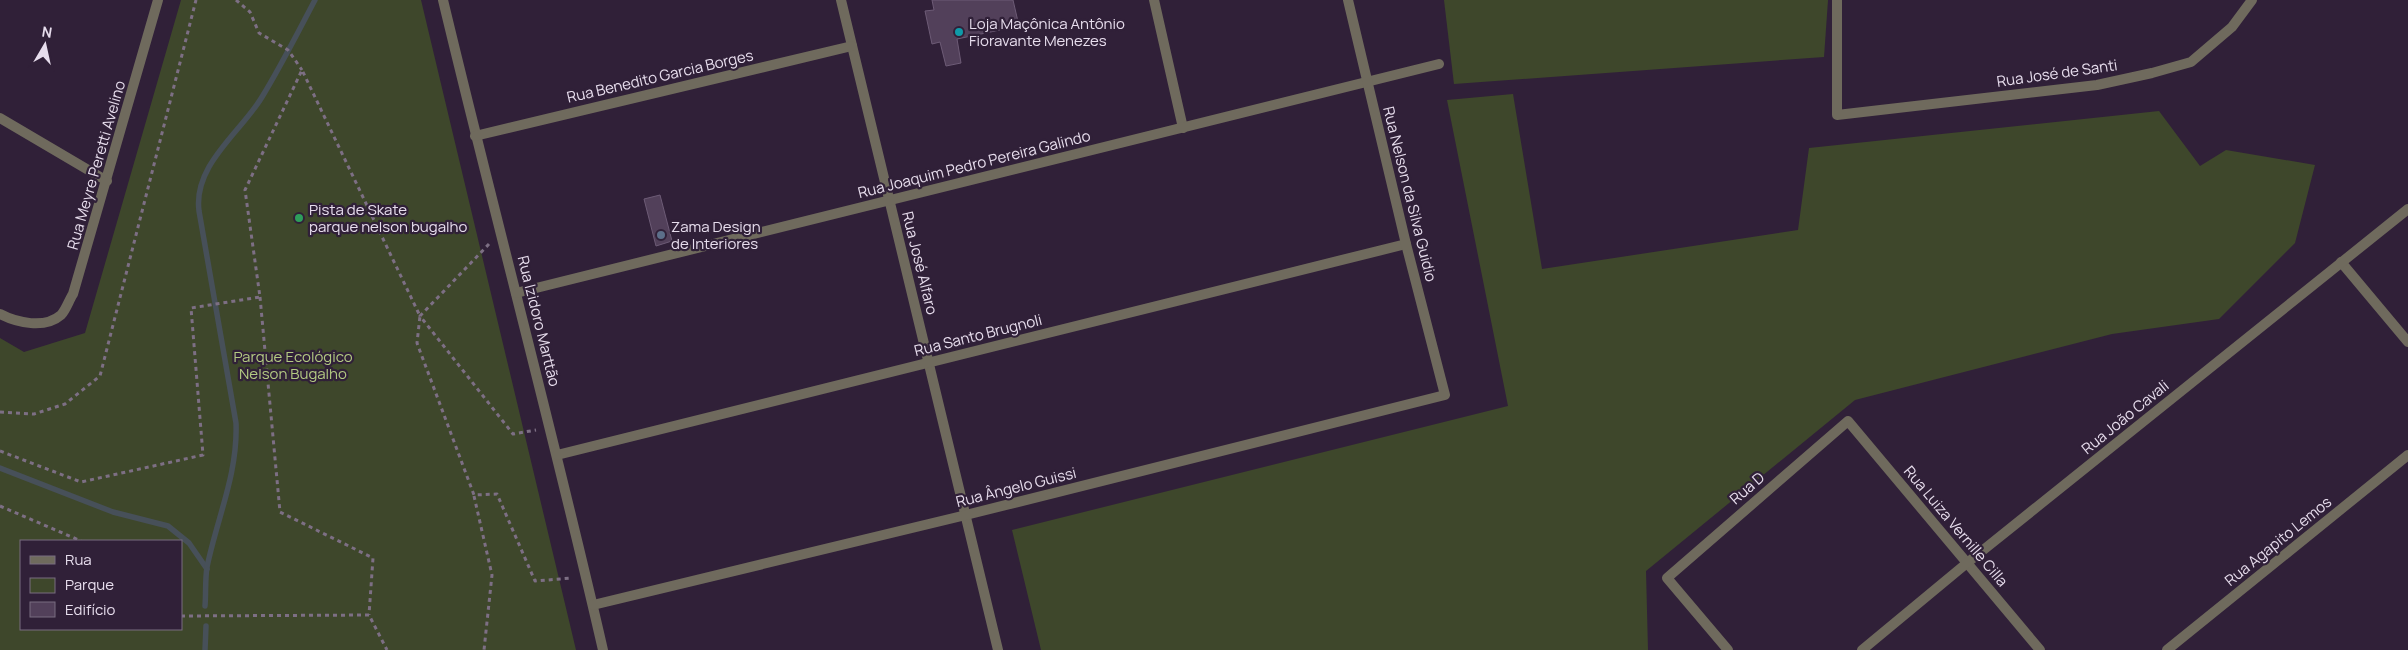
<svg xmlns="http://www.w3.org/2000/svg" width="2408" height="650" viewBox="0 0 2408 650" font-family="Manrope,sans-serif">
	<style>
		.green { fill: #3e472b; fill-rule: evenodd }
		.lines { fill: none; stroke-linecap: round; stroke-linejoin: round }
		.stream { stroke: #475059; stroke-width: 5.5 }
		.building { fill: #52405a; stroke: #6d5b76 }
		.path { stroke: #7d6f84; stroke-width: 3; stroke-dasharray: 4 4; stroke-linecap: butt }
		.minor { stroke: #6f6a5d; stroke-width: 10 }
		.culture-dot { fill: #0f9aa8; stroke: #302038; stroke-width: 2 }
		.leisure-dot { fill: #2e9e5b; stroke: #302038; stroke-width: 2 }
		.service-dot { fill: #5c6f8a; stroke: #302038; stroke-width: 2 }
		.labels { text-anchor: middle; dominant-baseline: central; stroke-width: 4.5; stroke-linejoin: round; paint-order: stroke }
		.poi-label { font-size: 15px; fill: #e7dded; stroke: #302038; text-anchor: start }
		.street-label { font-size: 15px; fill: #e7dded; stroke: #302038 }
		.park-label { font-size: 15px; fill: #b3ca82; stroke: #302038 }
	</style>
	<rect width="100%" height="100%" fill="#302038"/>
	<g class="green">
		<path d="M181 0H421L576 650H0V338L24 352 85 333ZM21 541H181V629H21Z"/>
		<path d="M1444 0H1828L1824 57 1454 84Z"/>
		<path d="M1513 94 1542 269 1798 230 1809 148 2159 111 2200 166 2226 150 2315 165 2295 243 2219 319 2112 334 1855 400 1646 571 1648 650H1041L1012 530 1508 406 1447 100Z"/>
	</g>
	<g class="lines">
		<g class="stream">
			<path d="M0 468 113 512 168 526 189 543 207 569"/>
			<path d="M205 606C206 594 205 580 207 567 217 518 238 474 236 423L199 211C193 165 241 132 262 97 281 66 298 32 315 0"/>
			<path d="M205 650 206 626"/>
		</g>
	</g>
	<g class="building">
		<path d="M932 0H1013L1019 26 957 39 961 63 946 66 940 42 932 44 925 11 934 10Z"/>
		<path d="M660 195 672 241 656 246 644 199Z"/>
	</g>
	<g class="lines">
		<g class="path">
			<path d="M236 0 250 12 259 33 288 50 302 70"/>
			<path d="M489 244 420 316 513 434 536 430"/>
			<path d="M260 297 280 512 373 558 369 615"/>
			<path d="M0 412 34 414 65 404 100 376 196 0"/>
			<path d="M0 451 81 482 203 455 191 308 260 297 245 190 302 70 420 316 417 343 474 495 497 494 535 581 572 578"/>
			<path d="M474 496 492 575 484 650"/>
			<path d="M0 506 81 541"/>
			<path d="M181 616 369 615 387 650"/>
		</g>
		<g class="minor">
			<path d="M443 0C495 217 553 432 603 650"/>
			<path d="M841 0 998 650"/>
			<path d="M1154 0 1183 128"/>
			<path d="M1837 0V115L2097 85 2152 73 2191 62 2232 27 2252 0"/>
			<path d="M0 118 107 181"/>
			<path d="M475 136 852 46"/>
			<path d="M2341 262 2408 342"/>
			<path d="M516 293 1439 64"/>
			<path d="M0 314C17 323 45 329 61 315 66 310 69 300 73 294L158 0"/>
			<path d="M557 455 1406 244"/>
			<path d="M593 605 966 515 1445 395 1406 244 1348 0"/>
			<path d="M1728 650 1667 578 1848 421 2040 650"/>
			<path d="M1862 650 1967 563 2408 209"/>
			<path d="M2167 650 2408 455"/>
		</g>
	</g>
	<circle class="culture-dot" cx="959" cy="32" r="5"/>
	<circle class="leisure-dot" cx="299" cy="218" r="5"/>
	<circle class="service-dot" cx="661" cy="235" r="5"/>
	<g class="labels">
		<g class="poi-label">
			<text x="969" y="23">Loja Maçônica Antônio<tspan x="969" dy="17">Fioravante Menezes</tspan></text>
			<text x="309" y="209">Pista de Skate<tspan x="309" dy="17">parque nelson bugalho</tspan></text>
			<text x="671" y="226">Zama Design<tspan x="671" dy="17">de Interiores</tspan></text>
		</g>
		<g class="street-label">
			<text transform="translate(2057 73) rotate(-8)">Rua José de Santi</text>
			<text transform="translate(660 76) rotate(-13)">Rua Benedito Garcia Borges</text>
			<text transform="translate(974 164) rotate(-14)">Rua Joaquim Pedro Pereira Galindo</text>
			<text transform="translate(96 165) rotate(-74)">Rua Meyre Peretti Avelino</text>
			<text transform="translate(1410 194) rotate(76)">Rua Nelson da Silva Guidio</text>
			<text transform="translate(920 263) rotate(76)">Rua José Alfaro</text>
			<text transform="translate(539 321) rotate(76)">Rua Izidoro Marttão</text>
			<text transform="translate(978 335) rotate(-14)">Rua Santo Brugnoli</text>
			<text transform="translate(2125 417) rotate(-39)">Rua João Cavali</text>
			<text transform="translate(1016 487) rotate(-14)">Rua Ângelo Guissi</text>
			<text transform="translate(1747 488) rotate(-41)">Rua D</text>
			<text transform="translate(1956 526) rotate(50)">Rua Luiza Vernille Cilla</text>
			<text transform="translate(2278 541) rotate(-39)">Rua Agapito Lemos</text>
		</g>
		<g class="park-label">
			<text x="293" y="356">Parque Ecológico<tspan x="293" dy="17">Nelson Bugalho</tspan></text>
		</g>
	</g>
	<rect x="20" y="540" width="162" height="90" fill="#302038" stroke="#796c80"/>
	<rect x="30" y="556" width="25" height="8" fill="#6f6a5d" stroke="#796c80"/>
	<text x="65" y="565" font-size="15" fill="#e7dded">Rua</text>
	<rect x="30" y="578" width="25" height="15" fill="#3e472b" stroke="#796c80"/>
	<text x="65" y="590" font-size="15" fill="#e7dded">Parque</text>
	<rect x="30" y="602" width="25" height="15" fill="#52405a" stroke="#796c80"/>
	<text x="65" y="615" font-size="15" fill="#e7dded">Edifício</text>
	<g transform="translate(45 45) rotate(9)" stroke="#302038" stroke-width="4" paint-order="stroke">
	<path d="M0-4L9 19L0 12L-9 19Z" fill="#e7dded"/>
	<text y="-8" font-size="14" font-weight="bold" text-anchor="middle" fill="#e7dded">N</text>
	</g>
</svg>
